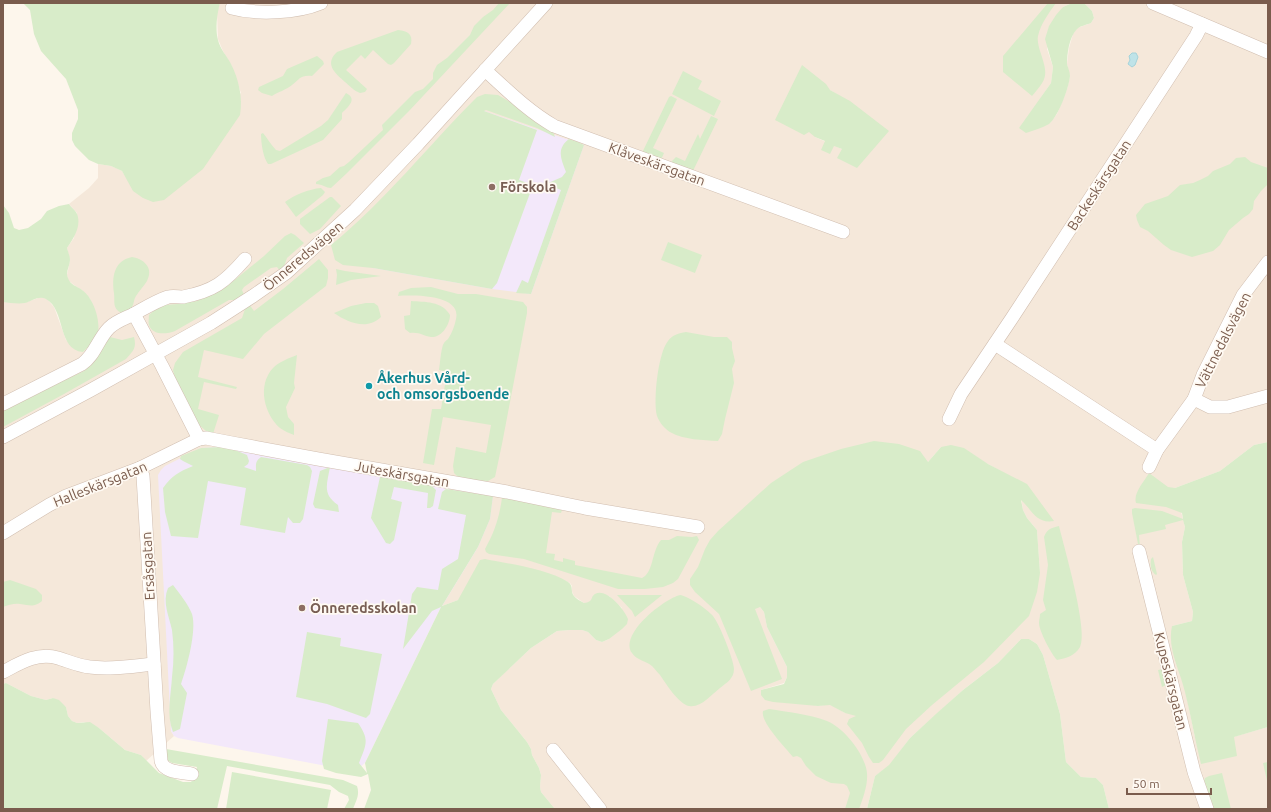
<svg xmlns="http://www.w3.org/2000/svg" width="1271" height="812" viewBox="0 0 1271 812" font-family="Ubuntu,sans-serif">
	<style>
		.residential { fill: #f5e8da; fill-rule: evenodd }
		.education { fill: #f3e8fa }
		.green { fill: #d8ecc9 }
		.water { fill: #bfe3e8; stroke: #a5d3da }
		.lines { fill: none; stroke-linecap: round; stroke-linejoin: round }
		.minor-casing { stroke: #d1beb0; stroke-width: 14 }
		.minor { stroke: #fff; stroke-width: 13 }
		.education-dot { fill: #8d6e63; stroke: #fffaf3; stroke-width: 1.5 }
		.culture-dot { fill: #0f9aa8; stroke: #fffaf3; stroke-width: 1.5 }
		.labels { text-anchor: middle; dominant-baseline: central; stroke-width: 3.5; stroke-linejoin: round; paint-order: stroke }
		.street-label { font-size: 14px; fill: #7a5c4d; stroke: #fffaf3 }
		.education-label { font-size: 14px; font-weight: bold; fill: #785e54; stroke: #fffaf3; text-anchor: start }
		.culture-label { font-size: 14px; font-weight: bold; fill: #0d838f; stroke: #fffaf3; text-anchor: start }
	</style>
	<rect width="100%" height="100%" fill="#fdf6ec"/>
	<path class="residential" d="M220 3H1072L1063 7 1047 49 1053 67 1051 83 1040 99 1050 123 1057 114 1067 89 1070 77 1067 64 1069 48 1073 34 1077 28 1091 23 1094 18 1092 11 1085 4 1080 3H1268V442L1254 445 1220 471 1175 488 1185 527 1182 542 1183 575 1193 612 1192 621 1172 626 1195 737H1233L1268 727V809H1109L1103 785 1096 778 1081 777 1066 762 1060 714 1043 655 1037 644 1029 639H1021L998 663 963 690 910 738 889 766 875 776 867 809H555L541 792 540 787 541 775 539 768 532 755 531 749 527 742 501 710 491 689 493 684 501 676 531 648 557 631 570 630H582L588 632 596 640 602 642 609 639 622 608 609 596 594 595 592 600 588 603H584L574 596 572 591V586L570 583 548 574 458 600 442 606 478 547 446 489 431 485 380 477 171 731 174 736 146 761 141 755 125 750 99 728 84 722 77 723 72 721 68 716 66 707 53 698 46 700 31 696 6 683 3 684V302L24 303 41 297 47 299 54 307 66 340 83 352 96 337 90 299 83 291 74 285 68 280 67 275 70 261 67 248 74 238 77 213 69 204 89 188 98 178V164L111 166 116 168 122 171 127 179 241 93 231 65 223 51 218 39 217 12ZM830 90 838 95 844 150 815 137ZM941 447 988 464 1013 478 1020 491 1023 510 1027 518 1037 530 1040 573 845 713 830 704 818 706 761 690 784 683 787 677V667L767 627 764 612 760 607 928 462Z"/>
	<g class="education">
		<path d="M484 111 584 145 531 294 492 289 373 268Z"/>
		<path d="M220 447 431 485 446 489 493 496 490 519 478 547 439 611 365 763 359 768 353 771 178 738 174 736 171 731 158 475 161 470 165 466 201 448Z"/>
	</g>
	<g class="green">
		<path d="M23 3H220C217 14 215 29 218 40 220 49 227 56 231 64 239 80 243 98 240 115L203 169 164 200 153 202 143 198 133 191 122 171 111 166 98 164 89 160 75 146 72 140V133L78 119V110L66 79 41 51 34 34 30 10Z"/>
		<path d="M499 3H510L409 111 347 173 331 188C326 188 322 184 316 184V182L323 178 330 176 340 167 344 166 349 162 383 130 382 125 415 92 423 89 433 79V73L437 65 447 58 470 35 474 26 483 17 493 10Z"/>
		<path d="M1048 3H1056C1049 13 1041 23 1038 36 1037 41 1039 47 1040 51 1048 75 1048 78 1032 96L1003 72V56Z"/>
		<path d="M1072 3 1085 4 1092 11 1094 18 1091 23C1086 25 1080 26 1077 29 1069 37 1067 54 1067 64 1068 68 1070 72 1070 76 1069 88 1058 117 1049 124 1042 128 1034 130 1026 133L1019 128 1051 83 1053 67 1045 39 1049 26 1056 15 1063 7Z"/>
		<path d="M398 30C408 31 413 34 411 44L394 63 391 65 388 64 373 50 365 59 361 55 346 70 367 89 365 92 360 93C354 91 350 86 345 82 335 73 324 64 337 52Z"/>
		<path d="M317 56 323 61 324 64 312 76C300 75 300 79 292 85 286 90 278 92 272 96L262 93 258 90 259 87 283 76 287 69Z"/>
		<path d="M802 65 826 84 830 90 850 101 889 131 857 168 837 158 842 149 834 146 830 154 821 150 825 141 815 137 809 132 804 135 775 120Z"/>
		<path d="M683 71 702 81 698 89 721 101 714 116 672 94Z"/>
		<path d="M346 93C358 99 348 107 342 113V119L323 140 271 164H268C263 157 261 143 261 134L263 133C268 139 271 145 276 150L280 151 321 126 328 120Z"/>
		<path d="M485 94 498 95 510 102 538 124 552 131 554 134 555 137 537 128 486 110 484 111 537 130 519 180 533 185 497 283 492 289 373 268 343 265 335 260 331 245C385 201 428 146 477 97Z"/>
		<path d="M671 96 677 99 653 148 664 153 660 162 641 155 669 97Z"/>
		<path d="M711 116 718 119 692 173 671 165 672 161 676 157 685 161 698 134 700 139Z"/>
		<path d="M569 139 578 142 584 145 531 294 516 293 522 280 528 283 561 190 546 184 562 177 566 172C561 159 556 149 569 139Z"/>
		<path d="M1245 157 1251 162 1268 168V184L1261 191 1254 201 1253 209 1249 214 1243 218 1229 230 1220 245 1213 251 1192 257 1171 250 1164 245 1148 231 1140 227 1137 220 1136 215 1145 204 1168 196 1180 185 1193 183 1200 180 1208 176 1213 171 1230 164 1236 158Z"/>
		<path d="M321 188 325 192 323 195 296 217 285 202C294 195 309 189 321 188Z"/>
		<path d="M330 197H332L341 206 320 229 310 234 300 224V219Z"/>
		<path d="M69 204C71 207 76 211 77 214 82 226 73 239 67 248 68 252 70 256 70 260 70 266 65 272 68 278 70 285 77 286 82 290 94 298 103 325 96 338 93 343 87 348 83 352 57 350 66 310 46 299 39 295 32 301 25 303 19 304 9 303 3 302V205L9 213 14 228 19 230 28 228 41 219 47 211 59 206Z"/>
		<path d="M291 233 295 235 304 243 287 258 283 269 280 271 277 267 271 268 244 287 242 290 245 297 241 300H229L175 331C167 334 153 336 149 325 148 322 149 318 149 315L158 307 165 305 178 304 197 301 212 294 226 287 264 256 285 236Z"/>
		<path d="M668 242 702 255 695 273 661 260Z"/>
		<path d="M132 257C144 259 154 268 147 281 144 286 139 291 136 296 134 299 134 302 133 305 131 310 125 312 121 313 112 308 115 302 114 293 112 278 113 261 132 257Z"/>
		<path d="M319 259 328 270V278L326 286 264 334 243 359 204 350 198 377 237 387 236 389 204 382 198 409 219 415 213 434 206 431 198 424 176 382 173 370 175 363 183 352 242 318 246 306 249 304 254 311 283 289Z"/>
		<path d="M336 269 345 271 381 276 351 280 336 285 337 275Z"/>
		<path d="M431 287 458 294H476L523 302 527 307V313L502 444 495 477 488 481 470 480 459 478 454 473 453 466 456 447 486 453 491 425 443 417 434 465 423 463 432 409H441L447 372 439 370C440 365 441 347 444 343 445 341 447 340 448 339 452 333 455 325 456 319 462 294 412 295 398 296L399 292 411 288Z"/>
		<path d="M411 301C425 302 442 301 450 315 450 324 442 338 431 337 423 336 420 332 410 333L405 329 404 316 410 315Z"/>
		<path d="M366 303H374L378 306 381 317C367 331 347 322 334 313L351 306Z"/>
		<path d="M686 332 714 337H727L732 342V348L735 361 732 369 734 383 725 419 722 434 718 441C703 440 684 440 670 432 665 429 659 422 657 416 653 401 658 353 668 341 672 335 679 333 686 332Z"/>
		<path d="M110 337 122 340 134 337C137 348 133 351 126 359L64 394 3 427V409L84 371 97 357Z"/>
		<path d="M297 355 294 383 295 388 286 407 288 417 294 424V435C289 433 284 431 280 428 264 414 257 385 273 368 279 362 289 358 297 355Z"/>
		<path d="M874 441 899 444 920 451 928 462 941 447 951 445 964 448 988 464 1027 484 1054 521C1036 524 1033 511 1021 500L1023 510 1027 518 1037 530 1040 573 1037 592 1029 616 984 662 932 705 906 729 883 760 879 763H873L869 757 862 743 847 724 849 719 856 716 845 713 830 705 818 706 773 702 765 700 761 695V690L784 684 787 677V667L767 627 764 612 760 607 755 609 782 679 751 691 719 614 695 592 690 585V579L698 567 705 549 710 540 718 531 771 483 803 462 841 449Z"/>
		<path d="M1268 442V727L1234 737 1237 756 1201 764C1195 740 1191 716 1185 692 1180 670 1167 649 1172 626L1192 621 1193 612 1183 575 1182 542 1185 527 1183 520 1165 525 1166 529 1139 535 1140 548 1138 544 1132 513V509L1135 508 1162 511 1183 519 1182 513 1166 507 1136 503C1133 493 1144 482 1149 473L1168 487 1175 488 1220 471 1254 445Z"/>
		<path d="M220 447 235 450 247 455 249 461 248 464 244 467 256 471C256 465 255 461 261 457L307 465 310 467 312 471 303 519 300 523H293L288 517 285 533 240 525 246 488 208 481 198 538 171 536 165 512 163 488C172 476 178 472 193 466L183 461 180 459 181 456 201 448Z"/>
		<path d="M330 467C327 484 322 494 338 505L339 512 315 508 313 504 320 471Z"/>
		<path d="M380 477 431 485 436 490 433 506 430 508H427L428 493 394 487 391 499 402 502 394 540 390 544 386 543 371 518Z"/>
		<path d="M446 489 493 496 490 519 478 547 442 606 458 600 480 560 485 559C510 564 547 569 568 582 574 586 570 591 574 596 576 599 581 601 584 603 594 602 590 597 595 594 606 587 625 610 628 619L627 624 622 629 609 639 602 642 596 640 588 632 582 630H570L557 631 531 648 493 684 491 689 501 710 527 742 531 749 532 755 539 768 541 775 540 787 541 792 555 809H364L371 790 368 774 361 777 336 773 324 769 322 761 328 719 358 723C370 740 366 745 359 763L367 773 365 763 441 607 432 611 403 649 412 594 417 587 438 590 442 569 458 559 466 515 438 509 442 492Z"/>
		<path d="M502 498 561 508 562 510 561 513 552 512 546 553 555 554 554 560 563 562V558L575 561V565L642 578C654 572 651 552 661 540H669L677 536 692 537 697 536 699 540 678 579 673 583 663 587 645 589H618L524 559 489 554 486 552 485 549C495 531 499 518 502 498Z"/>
		<path d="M1059 526C1064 547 1089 632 1080 647 1075 656 1066 658 1057 660 1052 655 1039 631 1039 623 1039 620 1040 617 1040 614L1046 610 1043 600 1048 565 1044 537C1047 529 1051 528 1059 526Z"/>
		<path d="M1153 557 1157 574 1156 575C1151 572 1150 565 1151 559Z"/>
		<path d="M10 580 36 589 42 595V601C33 608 30 605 20 604 15 603 8 605 3 607V582Z"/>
		<path d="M173 585C180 594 188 604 192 614 197 630 187 667 181 684L187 693 180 729 173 732C166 715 171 695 172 677 174 661 174 645 172 630 169 616 162 602 168 588Z"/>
		<path d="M617 595H662L635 617 632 611Z"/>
		<path d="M680 595C688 596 707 609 713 616 719 623 734 660 734 669 734 679 726 683 720 688 711 695 701 708 689 706 679 704 666 684 660 675 657 672 655 669 652 666 646 661 636 660 632 653 619 634 664 599 680 595Z"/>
		<path d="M307 632 341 638 340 646 382 654 370 714 366 718 327 704 296 697Z"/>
		<path d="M1021 639H1029L1037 644 1043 655 1060 714 1066 762 1081 777 1096 778 1103 785 1109 809H867L875 776 889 765 910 738 937 713 963 690 998 663Z"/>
		<path d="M1163 669 1166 685 1162 687 1158 670Z"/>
		<path d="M6 683 31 696 46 700 53 698 59 700 66 707 68 716 72 721 77 723 90 722 99 728 125 750 141 755 159 773 183 782H191L194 778 197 767 172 763 167 760 166 749 343 780 357 786C360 795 356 801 353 809H344L349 800 348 796 339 792 330 785 227 766 217 809H3V684Z"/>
		<path d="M769 709C788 712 808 714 827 721 844 728 865 754 867 773 868 785 863 798 859 809H845L850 793 847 786 844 784 831 783 816 776 806 766 801 758 797 756 793 757C786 748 760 722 763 711Z"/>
		<path d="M1268 762V785L1263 763Z"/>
		<path d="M232 772 331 790 327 809H226Z"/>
		<path d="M1222 773 1231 809H1214L1204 781 1205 778 1209 776Z"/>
	</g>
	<path class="water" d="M1132 53H1136L1138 57 1135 65 1132 67 1128 64 1130 60 1129 56Z"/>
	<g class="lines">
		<defs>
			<g id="minor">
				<path d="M1153 3 1268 52"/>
				<path d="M232 8C257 15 297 13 321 3"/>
				<path d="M485 70C507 90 528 111 554 126L843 232"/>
				<path d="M134 314C145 308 156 301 168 297 173 296 178 297 183 297 214 291 225 282 245 259"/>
				<path d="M995 344 1157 450"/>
				<path d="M1194 399 1210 407H1228L1268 396"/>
				<path d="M3 404 82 364C95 355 98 339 109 328 116 321 126 318 134 314L162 366 199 439 206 438 232 443 318 459 507 492 585 508 698 527"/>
				<path d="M949 419 961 394 1012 318 1196 36 1202 24"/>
				<path d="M3 437 91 390 211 323 253 296 286 273 355 210 418 144 546 3"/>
				<path d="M1149 467 1157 450 1194 399 1203 375 1243 295 1268 262"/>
				<path d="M140 468 143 476 157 711 161 761C164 773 182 772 192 774"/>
				<path d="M3 533 49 505 66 496 140 468 199 439"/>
				<path d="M1139 551 1186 740 1194 772 1207 809"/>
				<path d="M3 672C20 663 37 652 58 658 68 661 79 666 90 667 111 670 133 666 154 664"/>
				<path d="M553 750 600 809"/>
			</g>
		</defs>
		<use href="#minor" class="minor-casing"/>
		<use href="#minor" class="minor"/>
	</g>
	<g class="education-dot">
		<circle cx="492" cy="187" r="4"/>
		<circle cx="302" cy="608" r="4"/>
	</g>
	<circle class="culture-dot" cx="369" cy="386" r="4"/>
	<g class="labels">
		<g class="street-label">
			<text transform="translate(657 164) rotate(20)">Klåveskärsgatan</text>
			<text transform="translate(1099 185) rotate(-57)">Backeskärsgatan</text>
			<text transform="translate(303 256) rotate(-40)">Önneredsvägen</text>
			<text transform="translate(1223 340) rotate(-63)">Vättnedalsvägen</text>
			<text transform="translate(402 474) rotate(10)">Juteskärsgatan</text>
			<text transform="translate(100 484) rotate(-22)">Halleskärsgatan</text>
			<text transform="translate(148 566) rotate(-93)">Ersåsgatan</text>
			<text transform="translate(1171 681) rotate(76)">Kupeskärsgatan</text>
		</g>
		<g class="education-label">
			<text x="500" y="187">Förskola</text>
			<text x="310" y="608">Önneredsskolan</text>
		</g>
		<g class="culture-label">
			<text x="377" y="378">Åkerhus Vård-<tspan x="377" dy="16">och omsorgsboende</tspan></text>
		</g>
	</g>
	<rect width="1271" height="812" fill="none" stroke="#7a5c4d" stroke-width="8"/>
	<path d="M1127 788v6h84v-6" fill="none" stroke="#7a5c4d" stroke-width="2"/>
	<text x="1133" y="788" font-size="12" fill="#7a5c4d" stroke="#fffaf3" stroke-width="3" paint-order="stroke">50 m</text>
</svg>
